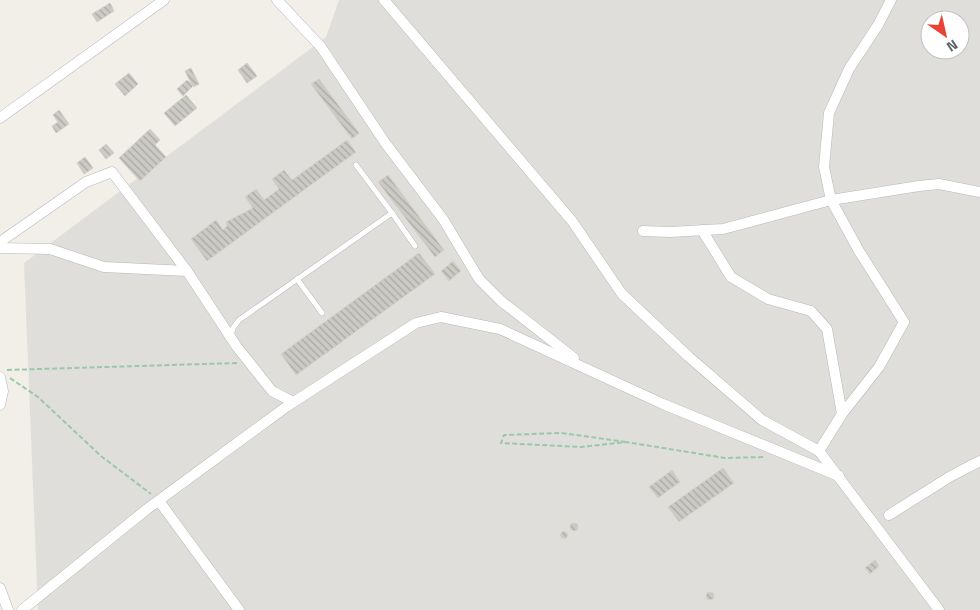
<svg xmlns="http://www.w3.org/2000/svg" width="980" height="610" viewBox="0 0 980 610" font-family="'Titillium Web',sans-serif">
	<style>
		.industrial { fill: #e0deda; fill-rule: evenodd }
		.building { fill: url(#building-back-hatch); stroke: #d6d1c6 }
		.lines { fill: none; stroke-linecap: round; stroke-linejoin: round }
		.lane-casing { stroke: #b5b8bc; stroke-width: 6 }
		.street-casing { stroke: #b5b8bc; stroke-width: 11 }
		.path { stroke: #9cc7a9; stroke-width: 2; stroke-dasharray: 5 2.5; stroke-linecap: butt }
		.lane { stroke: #fff; stroke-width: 5 }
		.street { stroke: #fff; stroke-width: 10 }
	</style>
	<defs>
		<pattern id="building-back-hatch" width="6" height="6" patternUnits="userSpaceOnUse" patternTransform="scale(1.25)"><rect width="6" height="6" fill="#cccac5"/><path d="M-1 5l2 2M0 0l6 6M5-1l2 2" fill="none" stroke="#a9a8a4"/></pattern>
	</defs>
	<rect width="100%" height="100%" fill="#f1efe8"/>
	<path class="industrial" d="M339 0H980V610H38L24 263 326 37ZM930 20H960V50H930Z"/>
	<g class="building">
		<path d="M110 3 114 11 97 22 92 14Z"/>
		<path d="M247 63 257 76 247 83 238 70Z"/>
		<path d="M191 68 199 84 193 87 185 71Z"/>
		<path d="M129 73 138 84 125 96 115 84Z"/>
		<path d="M319 79 359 133 352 139 311 84Z"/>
		<path d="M187 80 193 86 183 96 177 89Z"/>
		<path d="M186 95 197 108 175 126 164 113Z"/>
		<path d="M59 110 69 124 56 133 52 126 58 122 53 115Z"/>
		<path d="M150 129 160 140 155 145 166 157 140 181 119 158Z"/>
		<path d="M347 140 356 152 207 261 191 239 216 220 223 230 227 226 226 222 253 208 245 197 256 189 264 200 279 189 272 179 284 170 292 180Z"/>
		<path d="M106 144 114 153 106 159 99 150Z"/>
		<path d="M85 157 93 168 84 174 77 163Z"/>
		<path d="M388 175 444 250 435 257 378 182Z"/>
		<path d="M419 253 435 274 296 375 281 354Z"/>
		<path d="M453 261 461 271 449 281 441 271Z"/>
		<path d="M723 468 734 483 679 522 668 507Z"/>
		<path d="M672 470 680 482 658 498 649 487Z"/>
		<circle cx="574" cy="527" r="4"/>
		<circle cx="564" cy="535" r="3.5"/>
		<path d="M875 560 879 566 870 574 865 568Z"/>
		<circle cx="710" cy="596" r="4"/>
	</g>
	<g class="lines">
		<defs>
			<g id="lane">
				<path d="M356 165 392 213"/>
				<path d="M297 279 322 313"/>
				<path d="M231 337 233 328 239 320 392 213 415 246"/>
			</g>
			<g id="street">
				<path d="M277 0 321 47 386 144 443 219 479 279 501 301 574 358"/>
				<path d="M384 0 572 221 622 294 689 357 762 420 819 451 939 610"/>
				<path d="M0 118 164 0"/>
				<path d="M702 230 731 277 768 299 811 311 827 329 842 414"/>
				<path d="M643 231 670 232 723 229 831 200 919 186 939 184 980 192"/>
				<path d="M0 242 86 182 112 172 187 271 237 347 272 391 293 402"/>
				<path d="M0 248 50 249 104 267 187 271"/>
				<path d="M0 377 3 391 0 405"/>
				<path d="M819 451 842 414 879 367 904 322 859 251 831 200 824 167 829 113 849 69 878 25 891 0"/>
				<path d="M159 501 239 610"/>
				<path d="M889 515 951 476 980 461"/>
				<path d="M0 588 8 610"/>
				<path d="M22 610 147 509 286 407 416 323 441 317 500 329 663 404 839 476"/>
			</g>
		</defs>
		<use href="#lane" class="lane-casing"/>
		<use href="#street" class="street-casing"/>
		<g class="path">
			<path d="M7 370 237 363"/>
			<path d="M10 378 38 397 101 456 151 494"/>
			<path d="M626 442 562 433 504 435 501 443 581 447 626 442 725 458 765 457"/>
		</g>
		<use href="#lane" class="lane"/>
		<use href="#street" class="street"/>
	</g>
	<g transform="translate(945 35) rotate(146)"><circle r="24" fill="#ffffff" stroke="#bfc1c3"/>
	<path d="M0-4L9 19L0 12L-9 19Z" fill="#ea4335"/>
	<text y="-8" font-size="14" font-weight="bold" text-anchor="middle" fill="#5f6368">N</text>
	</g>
</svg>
